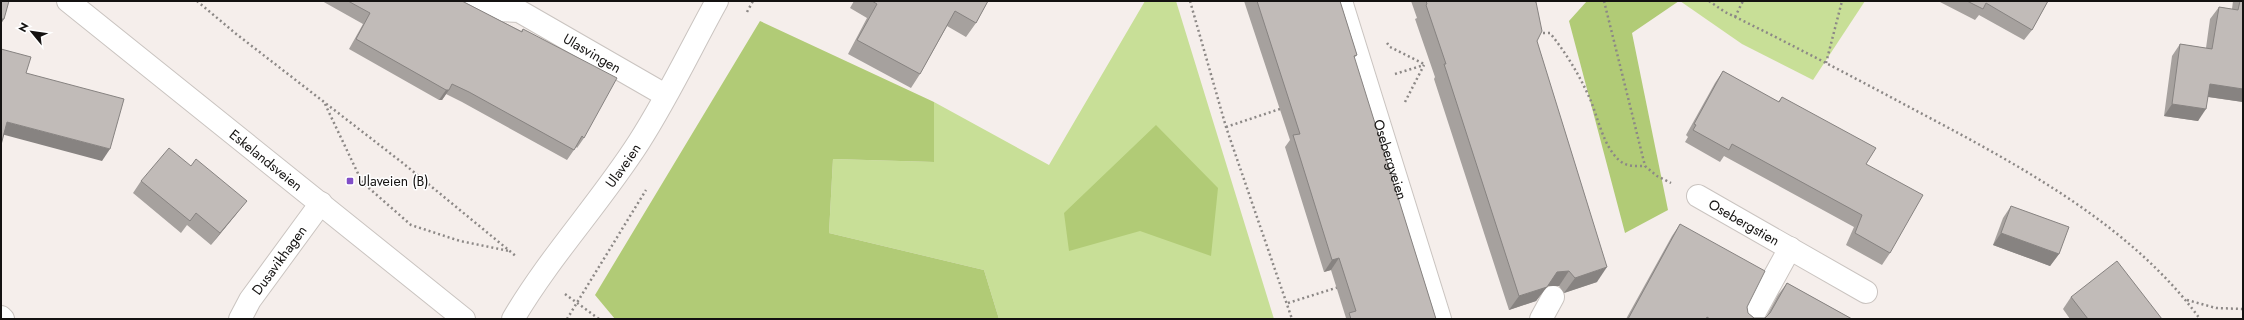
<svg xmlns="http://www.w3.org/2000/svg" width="2244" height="320" viewBox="0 0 2244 320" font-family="Jost,sans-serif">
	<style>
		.green { fill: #c8df97 }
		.forest { fill: #b1cb76 }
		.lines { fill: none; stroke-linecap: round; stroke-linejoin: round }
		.lane-casing { stroke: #cac4c0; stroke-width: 24 }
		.street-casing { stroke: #cac4c0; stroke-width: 24 }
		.secondary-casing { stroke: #cac4c0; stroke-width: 24 }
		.path { stroke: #8c8886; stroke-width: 2.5; stroke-dasharray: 2 3; stroke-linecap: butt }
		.lane { stroke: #fff; stroke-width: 22 }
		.street { stroke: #fff; stroke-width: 22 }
		.secondary { stroke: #fff; stroke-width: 22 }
		.wall { fill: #a6a19e }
		.shaded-wall { fill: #878381 }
		.building { fill: #c1bbb8; stroke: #878381 }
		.poi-dot { fill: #804ec7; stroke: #fff; stroke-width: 1.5 }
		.labels { text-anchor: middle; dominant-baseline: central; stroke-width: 3; stroke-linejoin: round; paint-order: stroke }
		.street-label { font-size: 14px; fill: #141211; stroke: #fff }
		.poi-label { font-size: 14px; fill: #141211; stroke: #fff; text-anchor: start }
	</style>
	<rect width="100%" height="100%" fill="#f5eeeb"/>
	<g class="green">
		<path d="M1145 1H1176L1274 319H999L984 270 829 233 833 159 934 162V102L1049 165Z"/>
		<path d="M1680 1H1865L1813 80 1742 44Z"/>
	</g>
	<g class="forest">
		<path d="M1587 1H1679L1632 33 1668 210 1625 233 1569 21Z"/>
		<path d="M760 21 934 102V162L833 159 829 233 984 270 999 319H615L595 295Z"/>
		<path d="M1156 125 1218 188 1211 256 1140 231 1069 251 1064 213Z"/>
	</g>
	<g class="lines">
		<defs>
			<path id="lane" d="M1541 319 1553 297"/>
			<g id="street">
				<path id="s1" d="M470 1 496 10 519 11 665 95"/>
				<path id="s2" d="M1341 1 1440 319"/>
				<path id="s3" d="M1698 196 1866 292"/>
				<path d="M1 317 3 319"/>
				<path id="s4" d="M240 319 250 300 321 203"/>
				<path id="s5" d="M513 319C550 256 600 203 639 142 668 97 691 48 717 1"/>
				<path d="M1751 319 1790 248"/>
			</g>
			<g id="secondary">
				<path id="s6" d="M68 1 464 319"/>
			</g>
		</defs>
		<use href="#lane" class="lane-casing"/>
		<use href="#street" class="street-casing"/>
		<use href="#secondary" class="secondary-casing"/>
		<g class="path">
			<path d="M197 1 235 33 404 164 517 257"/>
			<path d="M1190 1 1226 127 1292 319"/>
			<path d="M1604 1 1645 166 1657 176 1671 183"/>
			<path d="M1709 1 1725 12C1789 43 1851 76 1913 109 2015 163 2131 224 2200 319"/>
			<path d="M747 12 753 1"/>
			<path d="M1735 17 1743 1"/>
			<path d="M1538 33H1550C1566 53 1579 74 1590 99 1598 117 1603 146 1619 160 1626 167 1636 166 1645 166"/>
			<path d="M1387 43 1390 47 1424 64"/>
			<path d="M1826 63 1842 1"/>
			<path d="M1395 74 1424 65"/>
			<path d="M1405 102 1424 65"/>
			<path d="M325 104 362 182 411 225 460 241 509 251"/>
			<path d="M1226 127 1283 108"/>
			<path d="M565 294 599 319"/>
			<path d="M2187 300 2216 308 2243 309"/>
			<path d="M1288 303 1339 287"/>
			<path d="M567 319 646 190"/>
		</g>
		<use href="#lane" class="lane"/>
		<use href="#street" class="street"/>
		<use href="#secondary" class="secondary"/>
	</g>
	<g class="wall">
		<path d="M322 1H462L521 31 523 29 584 138 577 148 576 147 567 160 462 102 446 94 442 100H439L349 49 363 24Z"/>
		<path d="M854 1H988L976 23 966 37 947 26 920 74 911 88 848 54 867 18 850 8Z"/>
		<path d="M1244 1H1340L1357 55 1354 58 1436 319H1345L1346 318 1331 270 1324 272 1285 147 1290 140Z"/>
		<path d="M1411 1H1533L1537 41 1597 282 1564 293 1559 286H1547L1536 301 1509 310 1434 79 1435 77 1415 19 1417 18Z"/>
		<path d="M1938 1H2048L2032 30 2024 40 1979 15 1975 20Z"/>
		<path d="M2233 1H2243V102L2208 97 2198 121 2164 116 2172 56 2180 44 2206 48 2210 19 2219 7 2232 9Z"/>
		<path d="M1723 71 1778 102 1782 97 1866 164 1890 253 1882 265 1846 245 1854 227 1724 156 1720 162 1685 142 1688 137 1686 135 1715 83Z"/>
		<path d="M141 181 238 212 211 245 187 225 181 233 133 193Z"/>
		<path d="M2011 206 2059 254 2050 266 1993 245 2003 218Z"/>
		<path d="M1680 224 1747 307 1748 313 1754 318H1765L1766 317 1778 295 1787 283 1852 319H1626L1672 236Z"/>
		<path d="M2071 297 2162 319H2070L2063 309Z"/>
	</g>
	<g class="shaded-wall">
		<path d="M1 19H4L1 24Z"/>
		<path d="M2210 84 2243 89V102L2202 96Z"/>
		<path d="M446 90H449L442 100H439Z"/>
		<path d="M2172 104 2206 109 2198 121 2164 116Z"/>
		<path d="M7 122 110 149 102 161 1 134Z"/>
		<path d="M247 201 211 245 220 233Z"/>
		<path d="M2001 233 2059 254 2050 266 1993 245Z"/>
		<path d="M1339 258 1331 270 1324 272 1332 260Z"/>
		<path d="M1607 267 1597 282 1564 293 1575 278Z"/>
		<path d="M1569 271 1559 286H1547L1557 272Z"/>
		<path d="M1547 287 1536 301 1509 310 1519 296Z"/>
	</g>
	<g class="building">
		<path d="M1 1H9L4 19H1Z"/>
		<path d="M348 1H462L522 32 523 29 617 78 584 138 582 136 574 150 469 92 452 84 449 90H446L356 39 370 13Z"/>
		<path d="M872 1H988L976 23 955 11 920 74 857 40 877 4Z"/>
		<path d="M1257 1H1340L1357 55 1354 56 1436 319H1351L1349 313 1356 311 1339 258 1332 260 1293 135 1300 134Z"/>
		<path d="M1426 1H1533L1536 2 1542 31 1537 41 1607 267 1575 278 1569 271 1557 272 1547 287 1519 296 1444 64H1446L1426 5 1427 4Z"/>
		<path d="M1967 1H2048L2032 30 1986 3 1983 9Z"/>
		<path d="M2240 1H2243V89L2210 84 2206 109 2172 104 2180 44 2212 49 2219 7 2238 10Z"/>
		<path d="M1 49 31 57 26 73 124 99 110 149 7 122 1 145Z"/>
		<path d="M1723 71 1779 102 1782 97 1876 148 1866 164 1923 195 1890 253 1855 233 1862 215 1732 144 1729 150 1693 130 1696 125 1694 124Z"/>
		<path d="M169 148 191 166 196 159 247 201 220 233 196 213 190 221 141 181Z"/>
		<path d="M2011 206 2069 227 2059 254 2001 233Z"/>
		<path d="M1680 224 1765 271 1747 307 1748 313 1754 318H1765L1770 313 1787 283 1852 319H1710L1707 317 1706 319H1628Z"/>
		<path d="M2117 261 2162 319H2088L2071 297Z"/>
	</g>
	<rect class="poi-dot" x="346" y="177" width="8" height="8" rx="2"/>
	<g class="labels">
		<g class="street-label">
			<text stroke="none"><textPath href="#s1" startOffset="135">Ulasvingen</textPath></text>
			<text stroke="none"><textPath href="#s6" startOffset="254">Eskelandsveien</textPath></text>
			<text stroke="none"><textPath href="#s2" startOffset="166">Osebergveien</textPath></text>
			<text stroke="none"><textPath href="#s5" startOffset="189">Ulaveien</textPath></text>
			<text stroke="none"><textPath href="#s3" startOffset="53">Osebergstien</textPath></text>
			<text stroke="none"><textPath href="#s4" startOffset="71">Dusavikhagen</textPath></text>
		</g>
		<g class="poi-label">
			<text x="358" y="181">Ulaveien (B)</text>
		</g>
	</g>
	<rect width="2244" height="320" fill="none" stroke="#141211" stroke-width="4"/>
	<g transform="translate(32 32) rotate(299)" stroke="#ffffff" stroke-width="3" paint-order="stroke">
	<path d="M0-3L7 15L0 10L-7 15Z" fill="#141211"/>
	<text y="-6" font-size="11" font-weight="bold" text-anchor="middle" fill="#141211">N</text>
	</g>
</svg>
